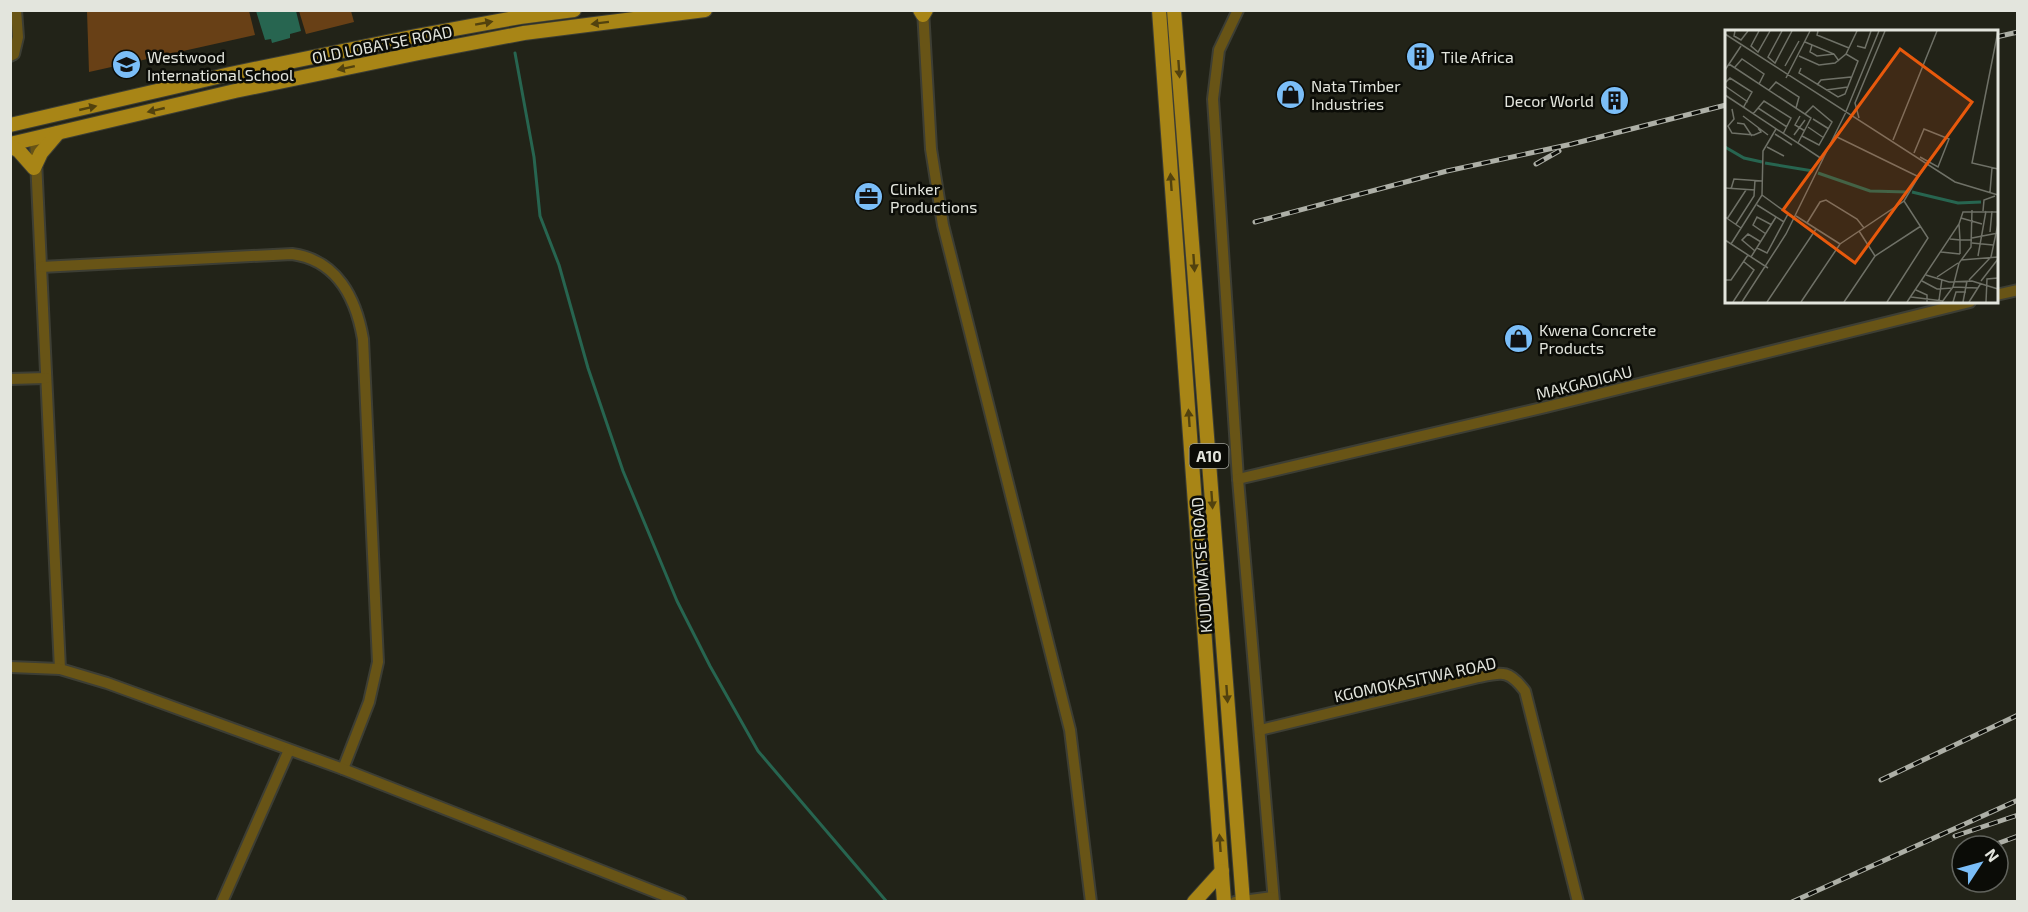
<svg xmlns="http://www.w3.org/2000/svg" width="2028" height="912" viewBox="0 0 2028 912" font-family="'Exo 2',sans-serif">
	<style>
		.pitch { fill: #684016 }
		.water { fill: #276550 }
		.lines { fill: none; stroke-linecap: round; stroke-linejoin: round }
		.stream { stroke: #276550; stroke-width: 3 }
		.minor-casing { stroke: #3d3e34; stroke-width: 14 }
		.major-casing { stroke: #3d3e34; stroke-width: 16 }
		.minor { stroke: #685416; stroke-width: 10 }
		.major { stroke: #a88516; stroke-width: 14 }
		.rail-casing { stroke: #adafa6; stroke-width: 5 }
		.rail { stroke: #0b0c07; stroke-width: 3; stroke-dasharray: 9; stroke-linecap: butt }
		.oneway { fill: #52420e }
		.labels { text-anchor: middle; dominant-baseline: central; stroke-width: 5; stroke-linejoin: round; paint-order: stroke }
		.shield { fill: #0b0c07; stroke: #a2a49d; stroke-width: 1.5 }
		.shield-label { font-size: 15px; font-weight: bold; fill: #e3e5dd }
		.street-label { font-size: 16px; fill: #e3e5dd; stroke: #0b0c07 }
		.poi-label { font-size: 16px; fill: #e3e5dd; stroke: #0b0c07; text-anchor: start }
		.inset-river { fill: none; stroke: #276550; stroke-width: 3 }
		.inset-road { fill: none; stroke: #6f7167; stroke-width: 1.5 }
		.view { fill: #e8590c; fill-opacity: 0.15; stroke: #e8590c; stroke-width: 3 }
		.inset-edge { fill: none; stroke: #e3e5dd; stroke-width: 3 }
	</style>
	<rect width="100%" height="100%" fill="#222318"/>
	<g class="pitch">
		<path d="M87 11H249L255 35 89 72Z"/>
		<path d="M299 11H351L354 22 306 34Z"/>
	</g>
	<path class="water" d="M256 11H296L301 31 290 34V38L272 43 271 39 265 40Z"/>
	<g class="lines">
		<g class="stream">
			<path d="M504 10V11"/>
			<path d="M515 53 534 157 540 216 559 265 588 368 623 471 677 601 710 666 758 751 887 902"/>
		</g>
		<defs>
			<g id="minor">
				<path d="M923 10 931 149 943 225 1070 730 1091 902"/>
				<path d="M1238 10 1219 50 1213 99 1238 479 1274 902"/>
				<path d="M10 56 14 54 18 37 16 10"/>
				<path d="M35 139 60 669"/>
				<path d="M41 267 292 254C337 260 356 298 363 339L378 662 369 702 343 769"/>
				<path d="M1996 295 2018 290"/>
				<path d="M10 379 46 378"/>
				<path d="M1238 479 1546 407 1970 302"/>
				<path d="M10 667 60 669 107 683 343 769 681 902"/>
				<path d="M1260 730 1479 677C1503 672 1509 670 1525 691L1578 902"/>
				<path d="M222 902 289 750"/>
				<path d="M1235 902 1273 897"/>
			</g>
			<g id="major">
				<path d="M920 10 923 15 926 10"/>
				<path d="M1159 10 1224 902"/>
				<path d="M1174 10 1243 902"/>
				<path d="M10 125 230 74 416 36 520 17 574 10"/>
				<path d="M10 144 235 91 419 53 524 33 705 10"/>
				<path d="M10 146 19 151 34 168 41 153 58 133"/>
				<path d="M1194 902 1222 871"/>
			</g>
		</defs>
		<use href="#minor" class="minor-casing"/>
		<use href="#major" class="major-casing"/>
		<use href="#minor" class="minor"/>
		<use href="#major" class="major"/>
		<defs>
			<g id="rail">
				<path d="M1996 37 2018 32"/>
				<path d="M1536 164 1559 151"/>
				<path d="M1255 222 1447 171 1572 144 1726 105"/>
				<path d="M1881 780 2018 715"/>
				<path d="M1955 836 2018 815"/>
				<path d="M1991 846 2018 836"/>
				<path d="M1956 859 1962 857"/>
				<path d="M1792 902 2018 800"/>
			</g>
		</defs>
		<use href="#rail" class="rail-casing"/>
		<use href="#rail" class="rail"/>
	</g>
	<defs><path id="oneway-solid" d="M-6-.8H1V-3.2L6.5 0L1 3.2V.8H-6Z" transform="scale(1.5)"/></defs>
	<g class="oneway">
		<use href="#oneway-solid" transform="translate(484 23) rotate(-10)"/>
		<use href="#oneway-solid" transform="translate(600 23) rotate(173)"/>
		<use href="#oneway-solid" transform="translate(346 68) rotate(168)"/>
		<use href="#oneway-solid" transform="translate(1179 69) rotate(86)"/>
		<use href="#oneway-solid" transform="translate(88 108) rotate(-13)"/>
		<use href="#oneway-solid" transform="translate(156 110) rotate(167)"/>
		<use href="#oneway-solid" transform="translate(1171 182) rotate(-94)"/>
		<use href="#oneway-solid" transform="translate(1194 263) rotate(86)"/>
		<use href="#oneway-solid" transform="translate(1189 418) rotate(-94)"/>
		<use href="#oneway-solid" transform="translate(1212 500) rotate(86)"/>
		<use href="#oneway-solid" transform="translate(1227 694) rotate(86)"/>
		<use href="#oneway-solid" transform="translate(1220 843) rotate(-94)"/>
	</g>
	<defs>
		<symbol id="building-disc" viewBox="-11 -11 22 22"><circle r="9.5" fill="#7bbef8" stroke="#0b0c07"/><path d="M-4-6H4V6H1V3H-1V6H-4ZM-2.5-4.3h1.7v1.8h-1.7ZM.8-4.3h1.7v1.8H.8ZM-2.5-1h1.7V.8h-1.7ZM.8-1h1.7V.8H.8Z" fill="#111"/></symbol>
		<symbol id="school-disc" viewBox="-11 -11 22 22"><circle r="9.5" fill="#7bbef8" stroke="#0b0c07"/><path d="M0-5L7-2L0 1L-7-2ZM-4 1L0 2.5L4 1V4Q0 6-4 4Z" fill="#111"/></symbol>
		<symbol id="shop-disc" viewBox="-11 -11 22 22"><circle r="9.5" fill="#7bbef8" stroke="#0b0c07"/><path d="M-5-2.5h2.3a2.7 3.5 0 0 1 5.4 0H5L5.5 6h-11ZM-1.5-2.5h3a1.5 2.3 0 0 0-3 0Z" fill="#111"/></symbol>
		<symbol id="office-disc" viewBox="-11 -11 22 22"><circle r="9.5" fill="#7bbef8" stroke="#0b0c07"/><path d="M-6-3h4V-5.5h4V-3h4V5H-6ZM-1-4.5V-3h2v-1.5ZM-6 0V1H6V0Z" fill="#111"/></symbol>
	</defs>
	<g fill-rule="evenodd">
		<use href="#building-disc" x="1404" y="40" width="33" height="33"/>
		<use href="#school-disc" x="110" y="48" width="33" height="33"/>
		<use href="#shop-disc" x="1274" y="78" width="33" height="33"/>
		<use href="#building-disc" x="1598" y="84" width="33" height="33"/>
		<use href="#office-disc" x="852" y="180" width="33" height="33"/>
		<use href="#shop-disc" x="1502" y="322" width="33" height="33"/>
	</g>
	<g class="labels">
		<rect class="shield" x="1189.5" y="444" width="39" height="24" rx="4.5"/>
		<g class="shield-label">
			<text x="1209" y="456">A10</text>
		</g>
		<g class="street-label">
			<text transform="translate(382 44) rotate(-11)">OLD LOBATSE ROAD</text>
			<text transform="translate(1584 382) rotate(-14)">MAKGADIGAU</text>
			<text transform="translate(1201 565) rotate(-94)">KUDUMATSE ROAD</text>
			<text transform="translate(1415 679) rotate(-12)">KGOMOKASITWA ROAD</text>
		</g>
		<g class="poi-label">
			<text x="147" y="56">Westwood<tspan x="147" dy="18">International School</tspan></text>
			<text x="1441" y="56">Tile Africa</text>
			<text x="1311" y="85">Nata Timber<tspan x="1311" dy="18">Industries</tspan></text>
			<text x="1594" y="100" text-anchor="end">Decor World</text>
			<text x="890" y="188">Clinker<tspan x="890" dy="18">Productions</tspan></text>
			<text x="1539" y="329">Kwena Concrete<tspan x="1539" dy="18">Products</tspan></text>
		</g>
	</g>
	<g transform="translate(1725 30)">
		<rect width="273" height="273" fill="#222318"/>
		<path class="inset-river" d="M0 117 19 128 37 132M40 133 88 141M93 143 145 161 183 162M187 162 233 173 256 172"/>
		<path class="inset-road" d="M10 1 9 6 16 10 23 1M34 1 26 16 33 22 45 1M57 1 43 27 50 33 67 1M93 1 92 5 124 18M273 1 247 133 273 139M0 4 230 152 273 165M80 12 109 24 114 31M87 15 85 22 92 26 109 24M132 16 140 18 146 1M74 26 94 35 110 33 121 24 132 1M4 34 86 88 73 113M60 36 74 11M10 37 17 29 39 44 34 54M76 38 74 43 113 67 120 64 133 31 121 24M0 40 16 16M61 48 85 1M0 53 5 48 27 62 18 78M92 55 96 50 126 47M0 56 23 72M44 60 51 52 74 67 71 78M101 60 123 57M0 65 97 129M33 78 62 97M7 79 9 89 3 96 7 103 29 105 36 102 33 98M28 84 39 71 66 88 58 104M18 86 43 105M75 86 70 95 80 101M134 88 130 73 160 1M88 89 104 99M12 93 19 94 27 106M83 97 99 108M50 104 67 115M69 105 80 90M77 106 94 115 107 92 88 76 80 84M110 106 194 147M168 110 212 1M42 117 59 126M189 123 199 99 224 109 213 137 195 127M0 158 30 160M6 159 9 149 37 151M265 162 267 138M32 175 59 192M258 181 259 170 270 166M71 186 115 214M0 187 16 198M236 188 257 194M2 189 21 160M82 193 95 172 101 170 132 189 139 198M11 194 29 166 30 150M234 194 235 210H247M134 201 150 226M265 202 267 181M41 204 28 195 32 187 47 195M247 208 273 203M225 209 235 210V224M0 210 43 238M247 213 268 215M6 214 37 165 38 121 51 99M32 218 42 223 63 184 37 165M30 221 17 210 23 204 36 212M216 222 235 224M253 226 261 181M26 227 51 187M236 230 273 227M201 245 224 252 247 251 273 259M212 247 233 233M0 250H6L23 225M244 250 266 227 273 194M197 251 212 259 228 258M256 251 273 229M228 257 253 258M191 260 202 265V272M186 267 218 271M214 270 217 249M8 272 29 240 18 231M17 272 61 204 120 84 154 1M42 272 91 199M76 272 115 214 179 171 201 134M119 272 150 226 196 196M162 272 203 208 179 171M182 272 234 194 238 182H273M217 272 228 257 234 233 246 217 247 180M228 272 231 262H241M238 272 242 251M244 272 256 253M261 272 262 249 273 248"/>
		<path class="view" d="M175 19 247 72 130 233 58 180Z"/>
		<rect width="273" height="273" class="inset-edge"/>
	</g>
	<rect width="2028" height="912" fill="none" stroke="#e3e5dd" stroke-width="24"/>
	<g transform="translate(1980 864) rotate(54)"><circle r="28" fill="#0b0c07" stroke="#61635d" stroke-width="1.5"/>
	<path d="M0-4.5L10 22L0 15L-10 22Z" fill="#7bbef8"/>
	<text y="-9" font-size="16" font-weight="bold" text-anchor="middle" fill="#e3e5dd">N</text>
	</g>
</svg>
